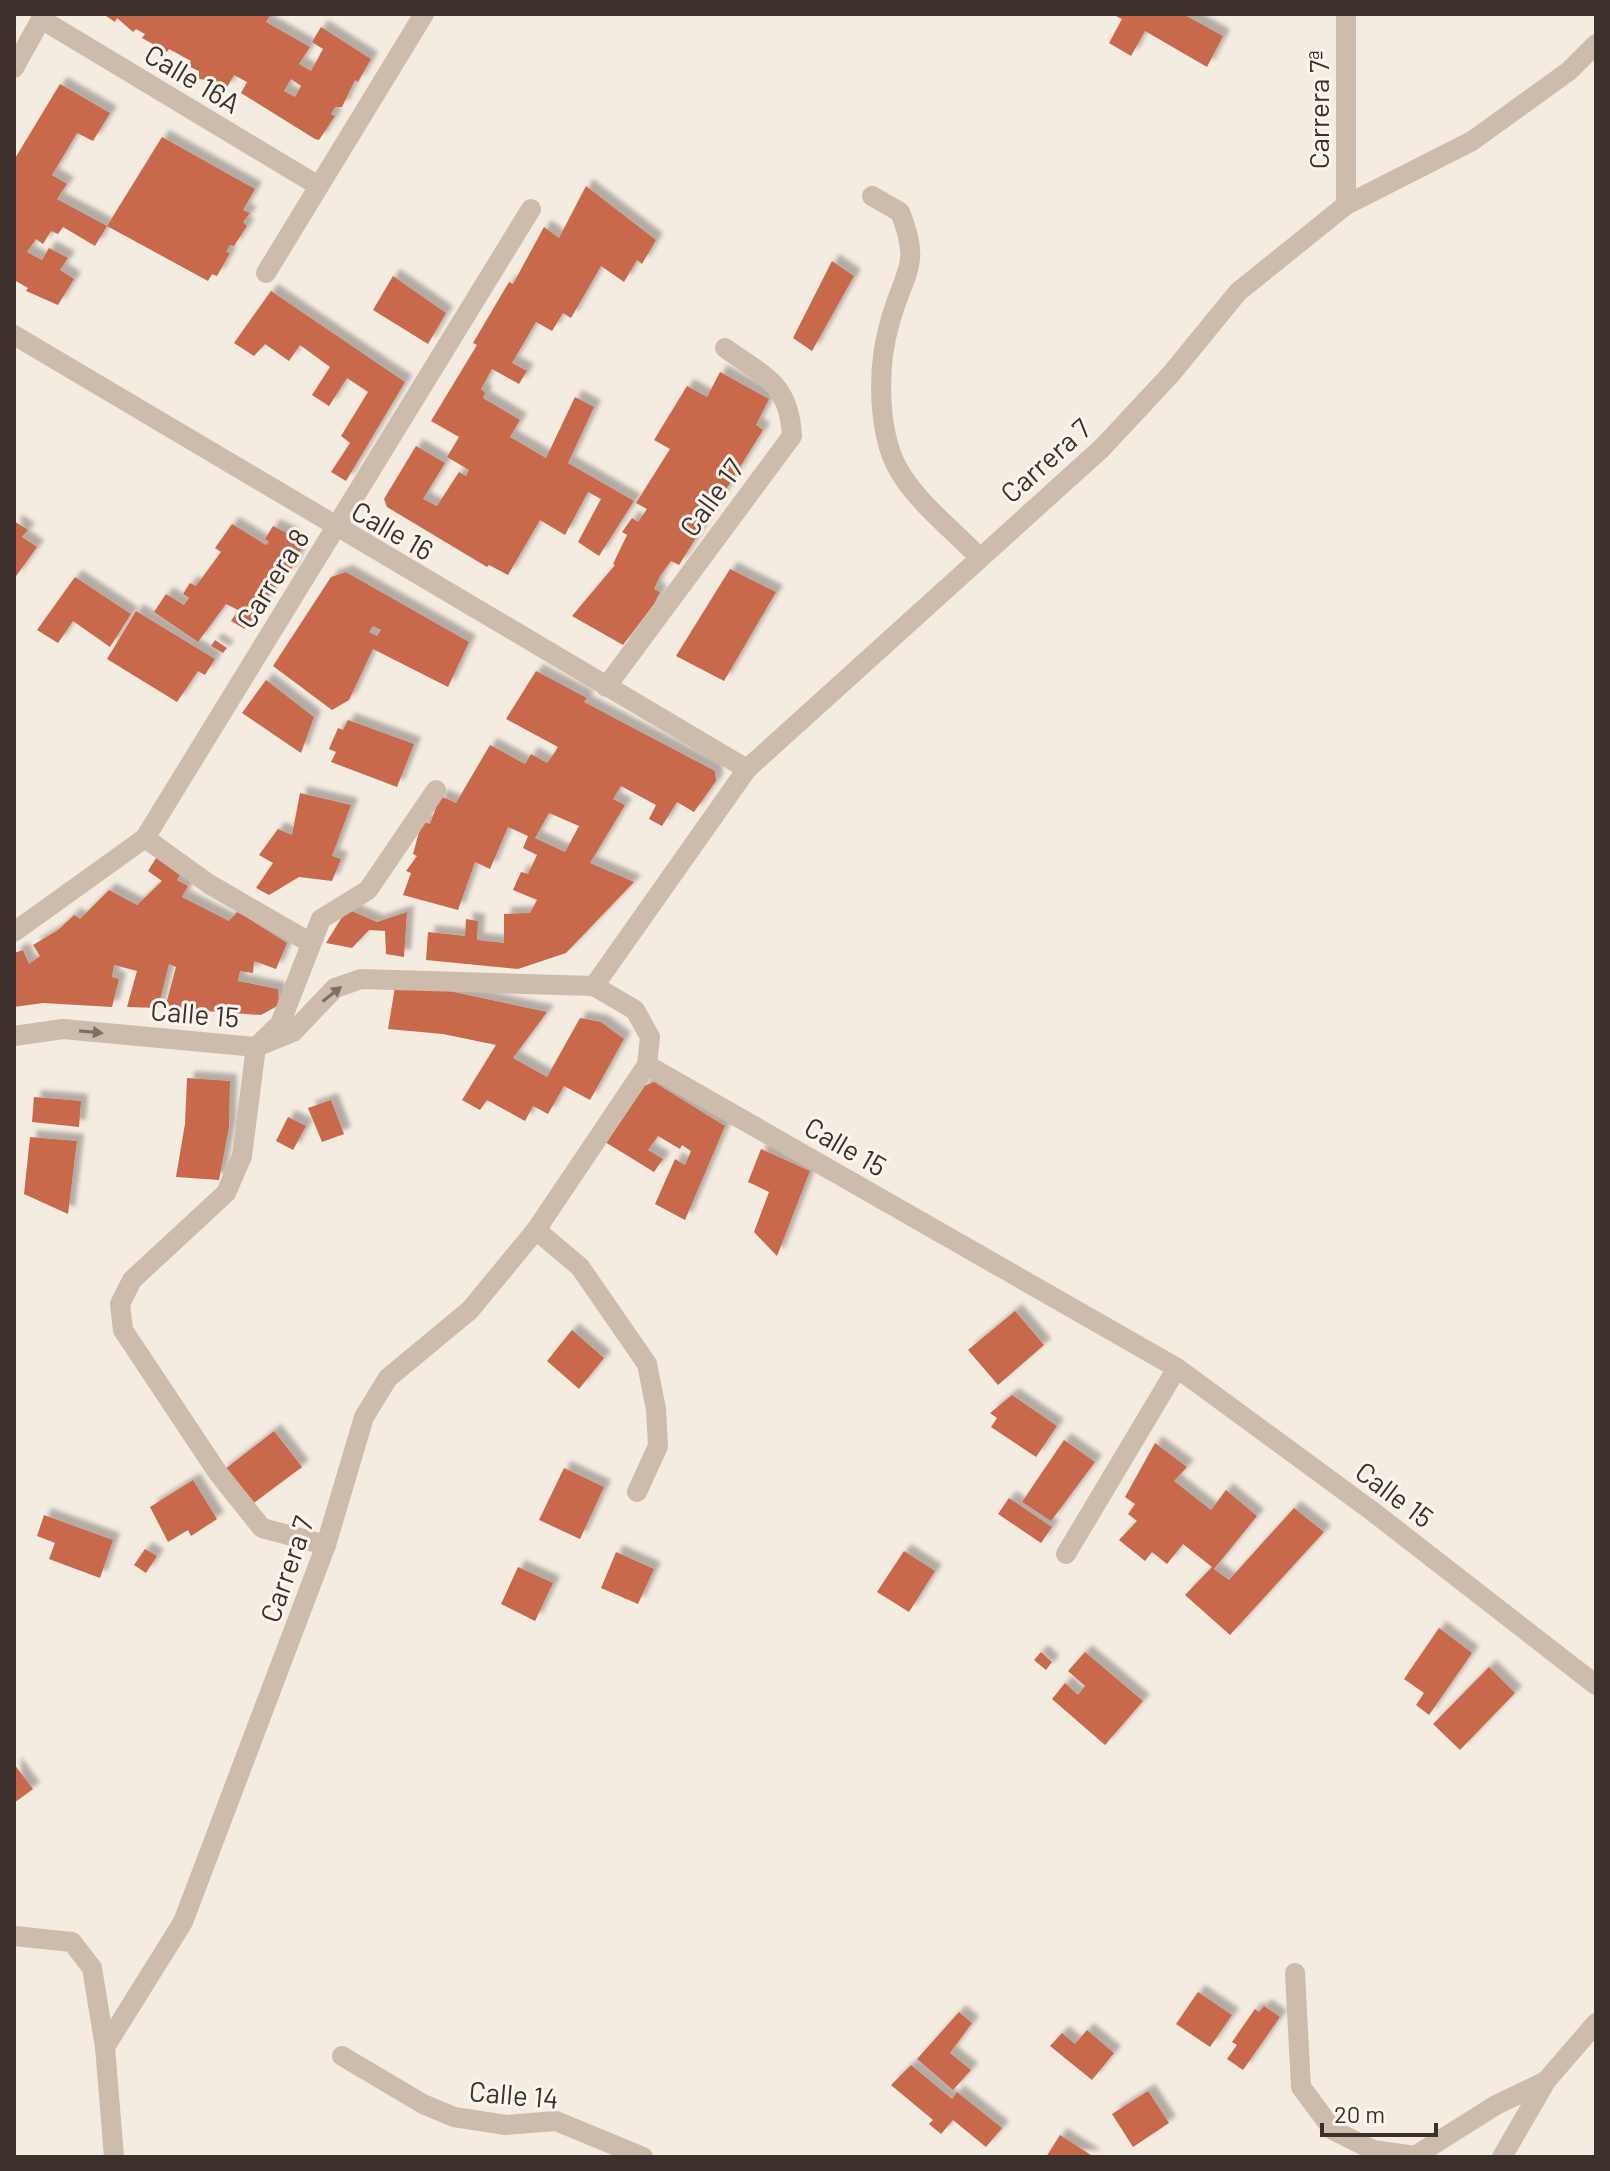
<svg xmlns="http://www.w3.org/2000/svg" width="1610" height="2171" viewBox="0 0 1610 2171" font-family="Barlow,sans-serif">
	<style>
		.building { fill: #c8694b; fill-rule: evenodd; filter: url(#shadow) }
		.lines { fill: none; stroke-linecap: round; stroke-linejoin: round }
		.pedestrian { stroke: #cdbbac; stroke-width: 20 }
		.minor { stroke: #cdbbac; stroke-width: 20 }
		.oneway { fill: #7d6f65 }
		.labels { text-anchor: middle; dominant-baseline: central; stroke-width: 6; stroke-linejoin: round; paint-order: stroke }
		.street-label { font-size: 28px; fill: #3b302b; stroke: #fbf5ee }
	</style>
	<defs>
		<filter id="shadow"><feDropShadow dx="7" dy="-7" stdDeviation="2" flood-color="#0004"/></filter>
	</defs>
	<rect width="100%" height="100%" fill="#f4ebe1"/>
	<g class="building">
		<path d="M103 14H271L266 22 310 47 299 64 311 71 323 49 312 42 321 27 371 59 358 82 355 80 342 107H335L331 114 335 116 319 140 315 139 241 93 247 82 234 75 226 89 214 81 199 79V71L188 66 191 61 169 49 167 52 142 38 145 34 136 29 133 32 117 18 115 22ZM291 79 301 86 295 97 284 91Z"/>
		<path d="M1112 14H1183L1223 36 1207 67 1145 31 1131 56 1109 43 1122 19Z"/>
		<path d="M60 84 110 113 93 141 77 133 52 175 67 184 57 199 107 226 95 246 63 227 58 234 51 231 43 244 36 239 27 252 42 260 49 248 68 258 60 270 74 279 58 305 26 291 28 288 14 280V160Z"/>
		<path d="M162 137 255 189 243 210 250 213 243 222 247 226 234 246 230 245 226 252 230 253 217 276 212 274 208 281 107 226Z"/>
		<path d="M586 186 656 240 642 264 637 260 624 282 601 266 571 318 563 313 552 331 536 322 512 363 527 371 519 384 492 369 481 389 485 393 483 398 520 420 510 437 546 458 575 397 594 407 568 463 634 501 599 556 578 542 601 499 588 492 565 535 540 520 508 575 489 565 487 567 387 507 384 499 416 446 445 463 423 499 437 506 459 472 466 476 469 470 447 457 459 437 431 421 477 345 473 343 509 282 513 284 544 227 559 238Z"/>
		<path d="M832 261 854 276 812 351 793 338Z"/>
		<path d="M393 276 446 313 428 344 373 310Z"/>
		<path d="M271 291 405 382 346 481 331 472 350 443 341 436 368 392 347 378 329 406 312 395 330 367 300 345 289 361 265 344 254 356 234 343Z"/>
		<path d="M720 372 769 399 756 425 763 430 679 565 671 561 660 576 654 589 660 592 654 604 623 645 572 616 615 565 613 564 627 535 622 532 632 518 638 522 647 509 636 503 670 449 654 440 687 386 707 397Z"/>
		<path d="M14 521 28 530 22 537 37 547 14 579Z"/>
		<path d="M232 524 266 545 269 542 265 539 273 526 291 535 295 543 302 547 289 574 285 572 245 629 231 621 238 610 226 604 198 642 154 612 166 594 184 605 189 598 183 594 190 583 196 586 221 552 215 548Z"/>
		<path d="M730 569 776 592 724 681 676 656Z"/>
		<path d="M346 572 469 642 448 687 373 649 349 700 332 710 273 666 331 577ZM373 626 381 630 377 636 369 632Z"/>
		<path d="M75 577 131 614 110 647 73 621 58 643 37 630Z"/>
		<path d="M136 611 215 659 205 675 198 671 177 702 107 659Z"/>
		<path d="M215 640 227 648 223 653 211 646Z"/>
		<path d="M536 671 587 698 584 702 715 771 716 781 694 812 677 802 662 826 649 819 656 805 621 786 613 799 625 805 590 863 634 882 566 953 518 969 426 960 428 932 465 936 466 919 478 921 477 940 504 943V914L530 913 537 900 513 890 521 872 528 874 537 855 523 848 528 836 508 827 490 869 475 862 458 910 403 895 411 873 406 871 417 856 413 854 422 821 430 824 440 796 456 803 490 745 525 764 531 754 547 763 555 752 558 747 506 719ZM549 813 579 826 565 852 535 838Z"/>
		<path d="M266 680 314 717 301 753 242 713Z"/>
		<path d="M348 720 414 744 397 787 331 762 336 752 329 749 338 728 343 730Z"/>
		<path d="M300 793 351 805 332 856 341 859 332 881 299 877 269 895 256 888 273 863 259 855 278 829 292 835Z"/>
		<path d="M158 855 182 872 177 880 188 886 182 897 229 921 237 912 243 915 287 943 276 969 254 961 253 973 240 971 238 981 278 989 279 1005 261 1015 165 1008 176 967 169 964 158 1008 127 1007 137 971 114 965 112 977 119 979 112 1007 43 1003 14 1007V953L23 950 29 964 40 956 33 945 58 930 74 915 80 919 109 890 137 905 162 881 148 871Z"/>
		<path d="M347 909 377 922 407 912 404 957 386 954 385 931 369 930 352 948 326 943Z"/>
		<path d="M395 987 449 991 547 1012 513 1058 547 1077 580 1018 601 1022 624 1039 590 1100 564 1086 548 1114 533 1106 525 1121 487 1100 480 1110 462 1100 496 1045 443 1034 388 1029Z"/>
		<path d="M187 1078 230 1081 229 1127 219 1180 176 1177 185 1124Z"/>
		<path d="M654 1082 725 1126 685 1220 655 1204 675 1159 685 1165 691 1151 682 1145 680 1149 658 1136 648 1150 663 1159 654 1172 605 1142 644 1086Z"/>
		<path d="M34 1097 81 1101 79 1127 32 1122Z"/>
		<path d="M331 1100 344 1134 322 1142 308 1108Z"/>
		<path d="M288 1117 306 1126 293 1150 276 1141Z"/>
		<path d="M30 1137 77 1141 68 1214 24 1194Z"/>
		<path d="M761 1149 810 1171 777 1256 754 1232 769 1192 748 1182Z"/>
		<path d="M1015 1311 1044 1345 998 1385 968 1350Z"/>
		<path d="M572 1330 604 1358 579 1389 547 1361Z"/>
		<path d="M1012 1395 1057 1426 1036 1457 991 1427 997 1418 990 1413Z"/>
		<path d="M274 1431 302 1467 247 1508 220 1473Z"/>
		<path d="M1064 1440 1095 1462 1051 1521 1022 1502Z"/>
		<path d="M1155 1443 1187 1467 1174 1481 1211 1510 1226 1490 1257 1516 1214 1569 1229 1580 1294 1508 1324 1532 1230 1635 1185 1595 1212 1567 1183 1544 1167 1564 1152 1552 1145 1561 1119 1540 1137 1521 1128 1514 1135 1504 1125 1497Z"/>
		<path d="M564 1468 604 1487 580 1539 539 1520Z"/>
		<path d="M193 1480 217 1519 191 1536 188 1530 168 1542 150 1507Z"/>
		<path d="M1009 1498 1052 1527 1041 1543 998 1514Z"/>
		<path d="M44 1515 113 1540 100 1578 49 1559 55 1543 37 1536Z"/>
		<path d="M145 1549 157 1556 146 1573 134 1565Z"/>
		<path d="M904 1551 935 1571 909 1612 877 1592Z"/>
		<path d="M616 1552 654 1569 638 1604 601 1588Z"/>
		<path d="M518 1567 553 1583 535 1621 501 1604Z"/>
		<path d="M1439 1628 1472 1653 1429 1715 1416 1705 1424 1693 1404 1679Z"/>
		<path d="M1041 1652 1052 1662 1046 1670 1034 1660Z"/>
		<path d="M1085 1652 1143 1701 1105 1745 1052 1699 1065 1683 1078 1695 1085 1686 1068 1671Z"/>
		<path d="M1489 1667 1515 1693 1460 1750 1433 1724Z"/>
		<path d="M14 1764 33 1789 14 1803Z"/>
		<path d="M1198 1992 1232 2015 1210 2047 1176 2024Z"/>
		<path d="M1264 2006 1280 2017 1243 2070 1227 2059 1237 2045 1232 2042 1255 2009 1259 2012Z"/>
		<path d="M959 2012 972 2023 950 2053 971 2070 953 2090 917 2059Z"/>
		<path d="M1087 2030 1114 2053 1092 2080 1050 2046 1062 2033 1075 2044Z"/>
		<path d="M911 2065 952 2099 957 2092 1002 2128 986 2147 953 2120 941 2134 929 2124 933 2120 891 2085Z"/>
		<path d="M1148 2091 1169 2123 1133 2147 1112 2114Z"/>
		<path d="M1060 2135 1094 2157H1046Z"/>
	</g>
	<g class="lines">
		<path class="pedestrian" d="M326 1545 262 1528 218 1473 123 1330 120 1304 132 1280 226 1193 242 1156 256 1047 280 1024 321 919 368 890 436 790"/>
		<g class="minor">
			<path d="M1346 14V205"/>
			<path d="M41 19 317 185"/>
			<path d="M14 68 44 14"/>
			<path d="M872 196 900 212C922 267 904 270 890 322 877 366 876 438 903 477 922 506 955 532 979 557"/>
			<path d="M266 273 424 14"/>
			<path d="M14 335 747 769"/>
			<path d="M606 687 792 436C789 383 765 377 725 348"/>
			<path d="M145 838 209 884 309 942"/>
			<path d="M14 932 145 838 531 209"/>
			<path d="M594 986 747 769 1102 448 1171 374 1238 292 1346 205 1472 141 1569 71 1596 44"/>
			<path d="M14 1036 63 1029 256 1047 293 1032 335 988 361 979 594 986 635 1010 650 1037 647 1065 1177 1368 1372 1511 1596 1685"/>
			<path d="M536 1230 580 1267 647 1364 656 1409 658 1446 637 1492"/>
			<path d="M1066 1554 1177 1368"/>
			<path d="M14 1936 72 1942 92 1968 105 2047 114 2157"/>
			<path d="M1295 1973 1301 2087 1333 2130 1373 2150 1415 2156 1496 2105 1546 2081"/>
			<path d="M105 2047 183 1922 326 1545 364 1417 388 1378 470 1310 536 1230 647 1065"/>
			<path d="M342 2056 423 2104 454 2117 506 2125 556 2121 643 2157"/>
			<path d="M1502 2157 1546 2081 1596 2023"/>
		</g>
	</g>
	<defs><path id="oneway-solid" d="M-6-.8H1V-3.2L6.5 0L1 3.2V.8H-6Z" transform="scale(2)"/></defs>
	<g class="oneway">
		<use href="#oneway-solid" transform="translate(332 994) rotate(-38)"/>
		<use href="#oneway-solid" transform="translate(91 1032) rotate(5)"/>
	</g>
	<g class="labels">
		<g class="street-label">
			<text transform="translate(193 78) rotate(31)">Calle 16A</text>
			<text transform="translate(1318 110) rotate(-90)">Carrera 7ª</text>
			<text transform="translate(1045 460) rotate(-42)">Carrera 7</text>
			<text transform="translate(711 497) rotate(-54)">Calle 17</text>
			<text transform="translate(393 530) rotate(30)">Calle 16</text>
			<text transform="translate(272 578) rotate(-58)">Carrera 8</text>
			<text transform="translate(195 1013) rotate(5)">Calle 15</text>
			<text transform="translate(846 1146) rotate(30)">Calle 15</text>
			<text transform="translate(1395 1494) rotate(37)">Calle 15</text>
			<text transform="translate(286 1569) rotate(-71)">Carrera 7</text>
			<text transform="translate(514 2094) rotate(5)">Calle 14</text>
		</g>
	</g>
	<rect width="1610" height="2171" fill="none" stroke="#3b302b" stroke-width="32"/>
	<path d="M1322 2123v12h114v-12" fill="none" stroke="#3b302b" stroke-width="4"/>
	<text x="1334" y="2123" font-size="24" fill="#3b302b" stroke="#fbf5ee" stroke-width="6" paint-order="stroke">20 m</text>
</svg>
